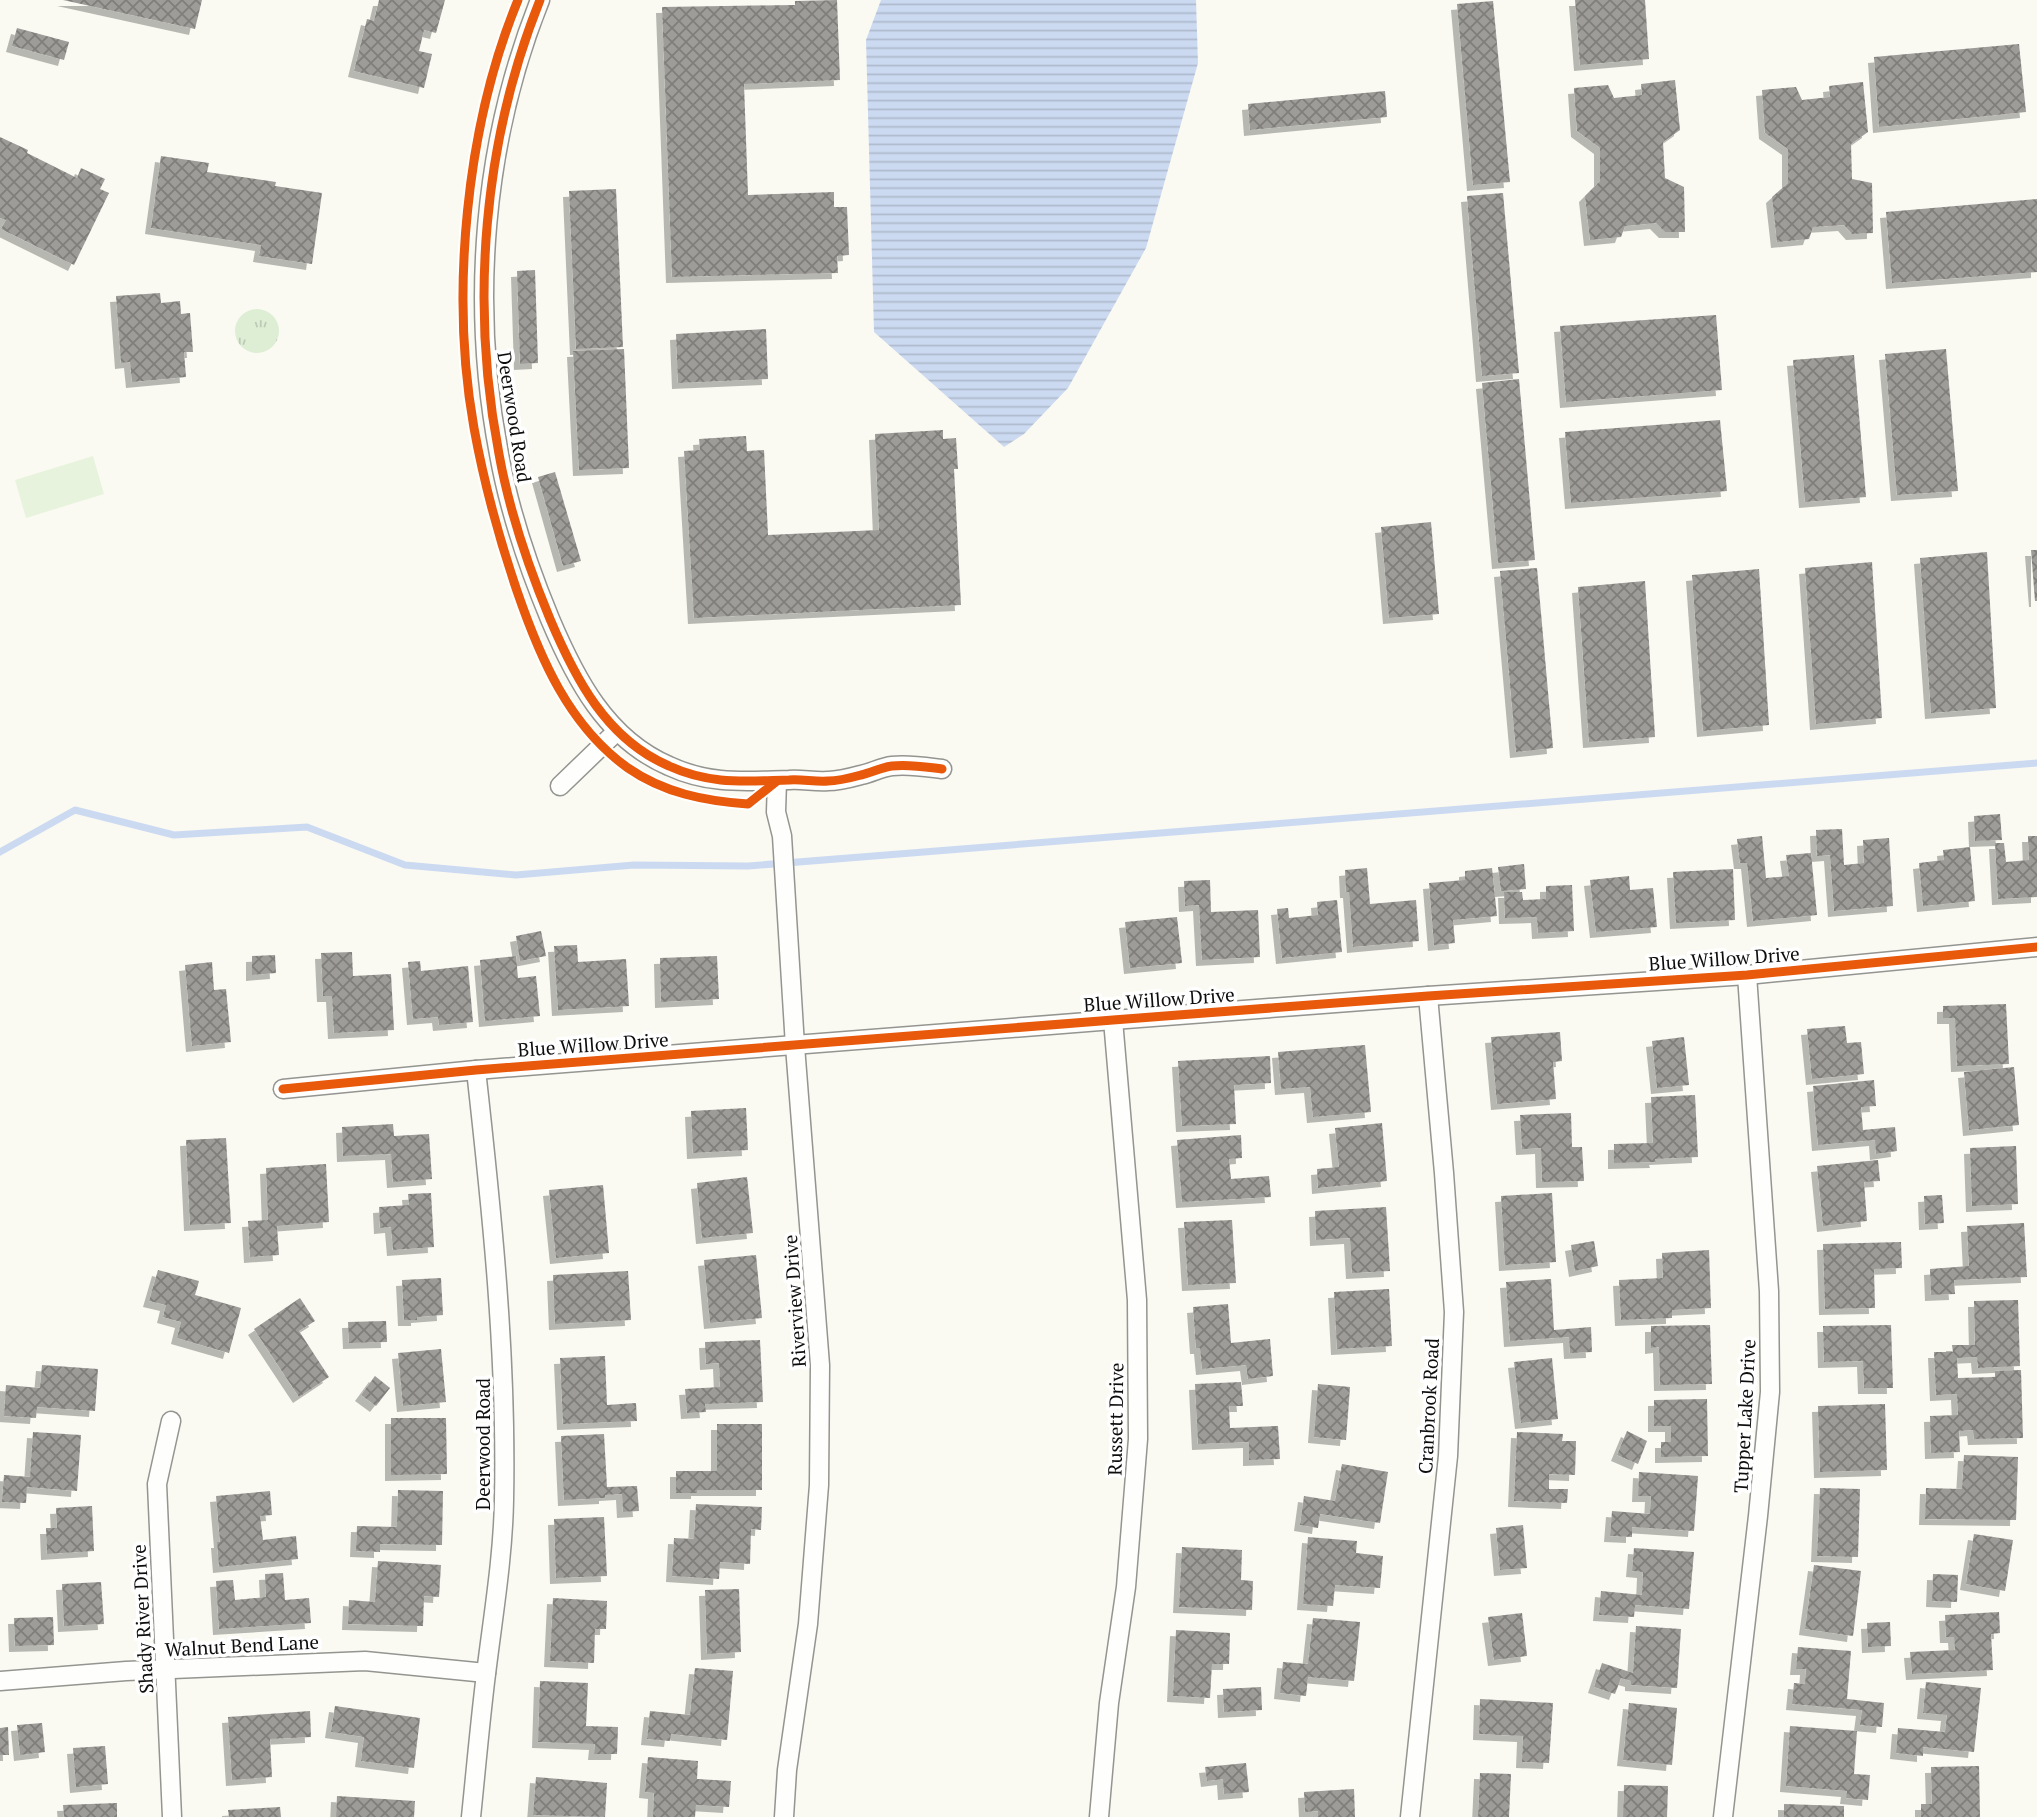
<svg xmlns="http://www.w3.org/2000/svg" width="2037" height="1817" viewBox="0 0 2037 1817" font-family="'PT Serif',serif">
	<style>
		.grass { fill: url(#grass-tufts) }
		.pitch { fill: #e8f3dd }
		.water { fill: url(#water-rules) }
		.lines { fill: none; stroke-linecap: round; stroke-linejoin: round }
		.stream { stroke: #ccdaf1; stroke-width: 7 }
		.building { fill: url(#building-cross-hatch); filter: url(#shadow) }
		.street-casing { stroke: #949490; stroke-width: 21 }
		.street { stroke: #fefefd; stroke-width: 18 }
		.cycleway-casing { stroke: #fff; stroke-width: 13 }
		.cycleway { stroke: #e8590c; stroke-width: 9 }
		.labels { text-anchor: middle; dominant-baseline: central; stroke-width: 7; stroke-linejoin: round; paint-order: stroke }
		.street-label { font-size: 19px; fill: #0d0d0d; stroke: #fff }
	</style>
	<defs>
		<pattern id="grass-tufts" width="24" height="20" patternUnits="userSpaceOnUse" patternTransform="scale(1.75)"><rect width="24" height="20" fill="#ddeed4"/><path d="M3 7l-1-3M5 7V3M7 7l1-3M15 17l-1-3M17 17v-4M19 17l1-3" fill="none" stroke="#bccbb5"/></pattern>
		<pattern id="water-rules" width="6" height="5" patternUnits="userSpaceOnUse" patternTransform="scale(1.75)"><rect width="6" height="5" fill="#ccdaf1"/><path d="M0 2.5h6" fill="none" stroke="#aebacd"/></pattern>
		<pattern id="building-cross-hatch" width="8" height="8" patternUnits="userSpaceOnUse" patternTransform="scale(1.75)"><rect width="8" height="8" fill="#9e9c98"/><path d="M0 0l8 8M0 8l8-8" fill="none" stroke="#7f7e7a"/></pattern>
		<filter id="shadow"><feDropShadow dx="-6" dy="6" stdDeviation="0" flood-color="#0004"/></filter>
	</defs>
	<rect width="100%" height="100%" fill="#fafaf2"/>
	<circle class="grass" cx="257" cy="331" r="22"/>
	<path class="pitch" d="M93 456 104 494 26 518 15 480Z"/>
	<path class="water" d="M881 0H1196L1198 63 1146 248 1068 388 1024 434 1004 447 874 332 866 40Z"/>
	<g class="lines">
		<path class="stream" d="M0 852 75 810 174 835 307 827 405 865 516 875 634 865 748 866 2037 763"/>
	</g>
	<g class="building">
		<path d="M63 0H202L195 29Z"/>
		<path d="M379 0H445L436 33 424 30 419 51 432 54 424 88 354 71 367 19 374 21Z"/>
		<path d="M837 0 840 80 744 84 748 195 834 192V207H847L849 255 837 256 838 273 672 277 662 7 795 5V1Z"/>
		<path d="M1575 0H1645L1649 59 1580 65Z"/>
		<path d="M1493 1 1510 182 1473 185 1457 4Z"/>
		<path d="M17 28 69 42 64 60 12 46Z"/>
		<path d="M2019 44 2026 112 1879 127 1874 57Z"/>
		<path d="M1675 80 1680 130 1663 142 1665 178 1684 187 1685 232H1665L1656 223 1625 226 1621 237 1590 240 1585 196 1600 181V148L1577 131 1574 88 1608 85 1614 98 1642 95 1641 84Z"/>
		<path d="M1863 82 1868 132 1851 144 1852 179 1872 183 1873 233 1852 234 1844 225 1813 227 1809 239 1777 242 1772 197 1788 183V149L1765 133 1762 90 1796 87 1802 100 1830 97 1829 86Z"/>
		<path d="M1385 91 1387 117 1250 130 1248 104Z"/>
		<path d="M0 137 28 150 27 153 77 178 81 168 105 179 100 189 109 193 74 265 1 229 6 220 0 218Z"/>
		<path d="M161 156 209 163 207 172 276 182 275 186 322 193 312 264 259 256 261 245 151 228Z"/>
		<path d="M616 189 623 347 576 349 569 191Z"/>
		<path d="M1503 193 1519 373 1482 376 1467 196Z"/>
		<path d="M2037 199V272L1892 283 1886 212Z"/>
		<path d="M535 270 538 363 520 364 517 271Z"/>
		<path d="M160 293 161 303 180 301 181 314 190 313 193 352H184L186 377 132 382 130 362 121 363 116 296Z"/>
		<path d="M1716 315 1722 390 1566 402 1560 326Z"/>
		<path d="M766 329 768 379 678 383 676 334Z"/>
		<path d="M624 349 629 468 579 470 573 351Z"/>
		<path d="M1946 349 1958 491 1897 495 1885 354Z"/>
		<path d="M1854 355 1866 497 1805 502 1793 360Z"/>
		<path d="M1519 379 1535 560 1498 563 1482 383Z"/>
		<path d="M1720 420 1727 491 1571 503 1565 432Z"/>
		<path d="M943 430V439L956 438 958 469H954L961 605 694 618 684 451 700 450 699 439 746 436 747 451 764 450 768 535 879 530 875 434Z"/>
		<path d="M555 472 581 561 563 566 538 477Z"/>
		<path d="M1431 522 1439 614 1389 618 1381 527Z"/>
		<path d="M2031 550H2037V601H2035Z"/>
		<path d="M1987 552 1996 708 1931 713 1920 558Z"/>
		<path d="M1872 562 1882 718 1816 724 1805 568Z"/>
		<path d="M1537 568 1553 748 1516 752 1500 571Z"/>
		<path d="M1759 569 1769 725 1703 731 1692 575Z"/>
		<path d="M1645 581 1655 737 1589 742 1578 587Z"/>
		<path d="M2000 814 2002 840 1975 841 1974 816Z"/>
		<path d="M1842 829 1844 865 1864 863 1863 840 1889 838 1893 906 1834 911 1830 855 1817 856 1816 830Z"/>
		<path d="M1762 836 1766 878 1789 876 1786 855 1811 853 1817 915 1753 921 1747 863H1740L1737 839Z"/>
		<path d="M2028 836H2037V897L1998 899 1995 843H2004L2006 862 2029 860Z"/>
		<path d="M1970 847 1975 901 1923 906 1919 863 1944 860 1943 850Z"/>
		<path d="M1524 864 1526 889 1501 891 1498 867Z"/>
		<path d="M1367 868 1370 904 1416 900 1419 941 1353 947 1349 892H1346L1345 870Z"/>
		<path d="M1492 868 1497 916 1453 920 1455 943 1434 945 1429 883 1465 880V871Z"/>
		<path d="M1733 869 1735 920 1676 923 1673 872Z"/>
		<path d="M1629 876 1630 890 1653 888 1657 927 1596 932 1590 880Z"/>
		<path d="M1210 880 1211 912 1258 910 1260 957 1202 960 1199 905 1185 906 1184 881Z"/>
		<path d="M1572 885 1574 931 1538 933 1537 917 1505 918 1504 892H1522L1523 900 1546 899V886Z"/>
		<path d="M1337 900 1342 952 1282 958 1277 909 1288 908 1289 918 1318 915 1317 902Z"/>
		<path d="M1177 917 1182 963 1130 968 1125 922Z"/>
		<path d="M541 931 546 956 520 961 516 936Z"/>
		<path d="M577 945 578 962 626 959 629 1006 558 1010 554 946Z"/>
		<path d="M352 952 353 976 391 974 394 1030 334 1033 332 996H323L321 953Z"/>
		<path d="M275 955 276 973 252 975V956Z"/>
		<path d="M516 956 518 978 536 976 540 1016 485 1021 480 960Z"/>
		<path d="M717 956 719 999 661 1002 660 958Z"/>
		<path d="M420 961 421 971 468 966 473 1022 439 1025 438 1017 413 1019 408 962Z"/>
		<path d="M212 962 214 990 226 989 231 1042 192 1046 185 965Z"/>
		<path d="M2006 1004 2009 1064 1957 1066 1955 1018H1943V1006Z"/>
		<path d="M1845 1026 1847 1043 1861 1042 1864 1074 1812 1079 1807 1029Z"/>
		<path d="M1560 1032 1562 1061 1553 1062 1556 1099 1497 1104 1491 1037Z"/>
		<path d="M1684 1037 1689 1085 1657 1088 1652 1041Z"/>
		<path d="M1365 1045 1371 1112 1313 1117 1310 1087 1281 1089 1278 1052Z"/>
		<path d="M1270 1056 1271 1083 1234 1085 1236 1124 1182 1126 1178 1061Z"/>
		<path d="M2014 1067 2019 1125 1969 1130 1964 1072Z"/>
		<path d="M1874 1080 1876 1106 1861 1107 1863 1130 1895 1127 1897 1151 1876 1154 1875 1140 1818 1145 1813 1086Z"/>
		<path d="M1695 1095 1698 1157 1655 1159 1656 1162 1614 1163V1144L1653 1143 1651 1097Z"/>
		<path d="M746 1108 748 1150 693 1153 691 1111Z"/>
		<path d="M1571 1113 1572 1147H1582L1584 1181 1542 1182 1541 1148 1522 1149 1520 1115Z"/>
		<path d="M1382 1123 1387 1181 1318 1188 1317 1169 1339 1167 1335 1128Z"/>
		<path d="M393 1124 394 1136 429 1134 432 1179 393 1182 391 1154 343 1156 342 1127Z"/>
		<path d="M1241 1135 1242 1158 1229 1159 1231 1179 1269 1176 1271 1197 1182 1202 1177 1140Z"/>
		<path d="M226 1138 231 1223 190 1225 186 1140Z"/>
		<path d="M2016 1146 2018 1204 1972 1206 1970 1148Z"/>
		<path d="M1878 1160 1880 1181 1864 1182 1867 1221 1823 1226 1817 1166Z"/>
		<path d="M326 1164 329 1222 277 1226 279 1255 250 1257 248 1221 268 1220 266 1168Z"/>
		<path d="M747 1177 753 1233 702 1238 697 1183Z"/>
		<path d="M603 1185 609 1253 556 1258 549 1190Z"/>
		<path d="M431 1193 434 1247 393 1250 391 1227 380 1228 379 1207 409 1205 408 1194Z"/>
		<path d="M1552 1193 1556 1262 1505 1265 1501 1196Z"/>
		<path d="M1942 1195 1944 1223 1925 1224 1924 1196Z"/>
		<path d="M1386 1207 1390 1271 1352 1273 1350 1238 1316 1240 1315 1211Z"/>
		<path d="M1232 1220 1236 1283 1188 1285 1184 1222Z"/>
		<path d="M2024 1223 2027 1277 1954 1280 1955 1294 1931 1295 1930 1269 1969 1266 1967 1226Z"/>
		<path d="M1594 1241 1598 1266 1575 1271 1571 1245Z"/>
		<path d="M1901 1242 1902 1268 1874 1269 1875 1308 1825 1309 1823 1244Z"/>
		<path d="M1709 1250 1711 1308 1672 1310V1318L1621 1320 1619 1280 1663 1278 1662 1253Z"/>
		<path d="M756 1255 762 1318 710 1323 704 1260Z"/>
		<path d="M158 1270 199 1281 195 1295 241 1308 229 1353 177 1338 181 1322 163 1317 166 1305 149 1301Z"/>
		<path d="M628 1271 631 1320 555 1324 553 1275Z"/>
		<path d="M441 1278 443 1315 417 1317V1320H404L402 1280Z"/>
		<path d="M1551 1279 1554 1330 1591 1327 1592 1352 1570 1353 1569 1337 1510 1341 1506 1282Z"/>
		<path d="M1389 1289 1392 1346 1337 1349 1334 1292Z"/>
		<path d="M300 1298 315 1321 299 1331 329 1377 299 1397 254 1329Z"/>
		<path d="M2018 1300 2020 1366 1978 1368 1977 1357 1957 1358 1958 1378 1995 1377V1371L2021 1370 2023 1438 1974 1439 1973 1430 1959 1431 1960 1452 1931 1453 1930 1416 1958 1415 1957 1394 1936 1395 1934 1352H1953L1952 1345H1975L1974 1301Z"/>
		<path d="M1228 1304 1231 1343 1270 1339 1273 1376 1248 1379 1246 1365 1202 1369 1200 1348H1196L1193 1307Z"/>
		<path d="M386 1321 387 1342 349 1343 348 1322Z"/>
		<path d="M1710 1325 1712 1384 1660 1385 1659 1347 1651 1348V1326Z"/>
		<path d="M1891 1325 1893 1388H1864L1863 1361 1824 1362 1823 1326Z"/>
		<path d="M760 1340 763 1402 705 1404 706 1412 687 1413 685 1389 720 1387 719 1363 706 1364 705 1342Z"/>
		<path d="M441 1349 446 1402 403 1406 398 1353Z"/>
		<path d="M605 1356 607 1405 636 1403 637 1421 563 1424 560 1358Z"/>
		<path d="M1552 1358 1558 1419 1521 1423 1514 1362Z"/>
		<path d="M42 1365 98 1369 95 1411 37 1407 36 1418 4 1416 6 1385 40 1388Z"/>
		<path d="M375 1376 390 1388 376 1406 361 1395Z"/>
		<path d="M1241 1382 1243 1406H1229L1230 1428 1278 1426 1280 1459 1249 1460V1442L1198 1444 1195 1384Z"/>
		<path d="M1318 1384 1350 1387 1346 1440 1314 1437Z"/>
		<path d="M1707 1399 1708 1456 1661 1457V1442H1671V1426H1654V1400Z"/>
		<path d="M1885 1404 1887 1470 1820 1472 1818 1406Z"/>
		<path d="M391 1418H446L447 1474 391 1475Z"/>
		<path d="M717 1424H762V1490H697V1493H676V1471H717Z"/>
		<path d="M1627 1431 1647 1441 1638 1464 1617 1455Z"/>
		<path d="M33 1432 81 1435 77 1491 27 1487 26 1503 2 1502 4 1475 30 1477Z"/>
		<path d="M1517 1432 1563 1434 1562 1441H1576L1575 1475 1549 1474V1489H1568L1567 1503 1514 1501Z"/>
		<path d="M604 1434 607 1487 637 1486 639 1511 623 1512 622 1494 605 1495V1498L564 1500 561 1436Z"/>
		<path d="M1964 1455 2018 1457 2016 1520 1925 1519 1926 1488 1962 1489Z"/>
		<path d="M1342 1464 1388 1472 1380 1523 1320 1514 1318 1528 1300 1525 1304 1496 1335 1501Z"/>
		<path d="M1639 1472 1698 1476 1694 1531 1632 1527V1537L1610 1536 1612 1511 1650 1514 1651 1496H1638Z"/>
		<path d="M1820 1488 1860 1489 1858 1557 1817 1556Z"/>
		<path d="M398 1490 443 1491 442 1545 380 1544V1552L356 1551 357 1526 397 1527Z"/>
		<path d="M270 1491 272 1515 260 1516 263 1540 296 1536 298 1559 219 1567 217 1542H220L216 1496Z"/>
		<path d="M696 1504 762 1507 761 1530 751 1529 750 1564 720 1562 719 1579 672 1576 674 1538 694 1539Z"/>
		<path d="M92 1506 94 1551 47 1554 46 1528H57L56 1508Z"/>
		<path d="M604 1517 607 1576 556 1578 554 1519Z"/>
		<path d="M1523 1525 1527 1568 1500 1570 1496 1528Z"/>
		<path d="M1974 1534 2013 1540 2005 1591 1966 1584Z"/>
		<path d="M1308 1537 1357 1541 1356 1553 1383 1556 1380 1588 1335 1585 1333 1606 1303 1604Z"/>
		<path d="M1182 1547 1242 1550 1241 1580 1253 1581 1252 1610 1179 1607Z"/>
		<path d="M1634 1548 1694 1552 1689 1609 1635 1605 1634 1617 1599 1615 1601 1591 1642 1595 1643 1572 1632 1571Z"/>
		<path d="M378 1561 441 1565 439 1597 424 1596 423 1626 348 1624 349 1600 375 1602Z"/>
		<path d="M1814 1565 1861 1571 1853 1636 1805 1629Z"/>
		<path d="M283 1573 285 1600 309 1598 311 1623 219 1629 216 1581 233 1580 235 1600 266 1597 265 1574Z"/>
		<path d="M1933 1574 1958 1575 1957 1602 1932 1601Z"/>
		<path d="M101 1582 104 1624 64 1626 62 1584Z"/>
		<path d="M739 1589 741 1652 707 1654 705 1590Z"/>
		<path d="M553 1598 607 1601 606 1629H595L594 1663 550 1661Z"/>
		<path d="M1999 1612 2000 1633 1991 1634 1993 1670 1912 1674 1910 1652 1955 1650 1954 1637H1946L1945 1615Z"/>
		<path d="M1522 1613 1527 1656 1494 1660 1488 1617Z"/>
		<path d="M53 1617 54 1645 15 1646 14 1618Z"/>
		<path d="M1313 1618 1360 1622 1354 1681 1308 1677 1306 1696 1280 1693 1283 1662 1308 1664Z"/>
		<path d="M1890 1622 1891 1646 1868 1647 1867 1623Z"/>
		<path d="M1636 1626 1681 1629 1677 1688 1631 1685V1681L1621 1678 1615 1694 1594 1687 1602 1663 1633 1673Z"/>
		<path d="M1176 1630 1230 1633 1229 1664H1212L1210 1698 1173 1696Z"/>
		<path d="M1798 1647 1851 1651 1847 1699 1884 1703 1882 1727 1860 1725 1862 1710 1792 1704 1794 1683 1805 1684 1806 1669H1796Z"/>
		<path d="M695 1668 733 1671 727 1740 671 1734 670 1741 647 1739 650 1711 690 1715Z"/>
		<path d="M540 1681 588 1683 586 1726 618 1727 617 1754H594L595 1744 538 1742Z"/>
		<path d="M1926 1682 1981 1688 1974 1752 1923 1747V1756L1896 1753 1898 1728 1945 1732 1947 1715 1923 1713Z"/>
		<path d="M1261 1687 1262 1710 1224 1712 1223 1689Z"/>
		<path d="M1480 1699 1553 1703 1549 1763 1522 1762 1523 1736 1479 1734Z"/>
		<path d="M1629 1703 1677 1708 1672 1765 1623 1760Z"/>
		<path d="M335 1706 420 1718 414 1768 361 1761 364 1737 331 1732Z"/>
		<path d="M310 1711 311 1737 270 1739 272 1777 232 1780 228 1717Z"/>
		<path d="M42 1723 45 1752 20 1755 17 1725Z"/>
		<path d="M1790 1726 1857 1731 1854 1774 1870 1775 1868 1800 1846 1798 1847 1791 1786 1786Z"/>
		<path d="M8 1727 9 1755H0V1728Z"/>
		<path d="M105 1746 108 1784 76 1787 73 1748Z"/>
		<path d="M648 1757 698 1761 697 1779 731 1781 729 1807 696 1805 695 1817H653L654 1793 645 1792Z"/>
		<path d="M1246 1763 1249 1792 1224 1794 1223 1779 1207 1781 1205 1767Z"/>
		<path d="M1979 1766 1980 1817H1921V1804H1932L1931 1767Z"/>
		<path d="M1480 1773 1511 1774 1509 1817H1478Z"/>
		<path d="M536 1777 607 1783 605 1817 533 1815Z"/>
		<path d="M1624 1785 1668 1786 1667 1817H1623Z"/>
		<path d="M1354 1789 1355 1817H1318V1811L1305 1812 1304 1792Z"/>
		<path d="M337 1796 415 1801 414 1817H336Z"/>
		<path d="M117 1803V1817H64L63 1805Z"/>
		<path d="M1784 1804 1844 1806V1817H1784Z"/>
		<path d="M280 1807 281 1817H229L228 1810Z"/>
	</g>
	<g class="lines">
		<defs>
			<g id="street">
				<path d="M540 0C483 142 470 304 499 454 509 510 528 566 550 619 575 678 606 739 669 766 710 785 745 781 789 780 802 779 815 782 828 781 838 781 850 778 861 775 871 773 882 767 892 766 909 764 926 767 942 769"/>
				<path d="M777 781 776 812 782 836 795 1046 820 1365 819 1485 808 1624 787 1770 784 1817"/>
				<path d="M560 786 617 731"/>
				<path d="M283 1089 476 1070 1113 1020 1428 996 1747 975 2037 947"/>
				<path d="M171 1421 157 1484 172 1817"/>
				<path d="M0 1681 126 1671 365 1661 486 1673"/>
				<path d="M471 1817C476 1769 480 1722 486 1674 493 1616 503 1558 504 1500 507 1356 492 1213 476 1070"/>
				<path d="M1099 1817 1109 1703 1126 1587 1138 1439 1137 1300 1113 1020"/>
				<path d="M1410 1817 1448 1456 1454 1312 1444 1173 1428 996"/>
				<path d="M1723 1817 1758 1516 1770 1392 1769 1291 1747 975"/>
			</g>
		</defs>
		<use href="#street" class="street-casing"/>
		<use href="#street" class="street"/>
		<defs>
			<g id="cycleway">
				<path d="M518 0C466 126 450 294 474 428 484 483 499 538 517 591 540 658 569 726 628 768 664 793 705 801 748 804L777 781"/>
				<path d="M540 0C483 142 470 304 499 454 509 510 528 566 550 619 575 678 606 739 669 766 710 785 745 781 789 780 802 779 815 782 828 781 838 781 850 778 861 775 871 773 882 767 892 766 909 764 926 767 942 769"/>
				<path d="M283 1089 476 1070 1113 1020 1428 996 1747 975 2037 947"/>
			</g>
		</defs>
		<use href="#cycleway" class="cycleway-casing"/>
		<use href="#cycleway" class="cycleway"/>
	</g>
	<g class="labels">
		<g class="street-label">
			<text transform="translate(515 417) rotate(81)">Deerwood Road</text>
			<text transform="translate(1724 958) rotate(-4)">Blue Willow Drive</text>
			<text transform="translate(1159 999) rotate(-4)">Blue Willow Drive</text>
			<text transform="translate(593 1044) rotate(-4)">Blue Willow Drive</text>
			<text transform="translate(794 1301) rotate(-94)">Riverview Drive</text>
			<text transform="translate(1428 1406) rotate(-87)">Cranbrook Road</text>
			<text transform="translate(1744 1416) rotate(-87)">Tupper Lake Drive</text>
			<text transform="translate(1115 1419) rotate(-89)">Russett Drive</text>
			<text transform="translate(482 1444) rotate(-90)">Deerwood Road</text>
			<text transform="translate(142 1619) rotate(-93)">Shady River Drive</text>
			<text transform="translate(242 1645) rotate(-3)">Walnut Bend Lane</text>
		</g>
	</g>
</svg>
